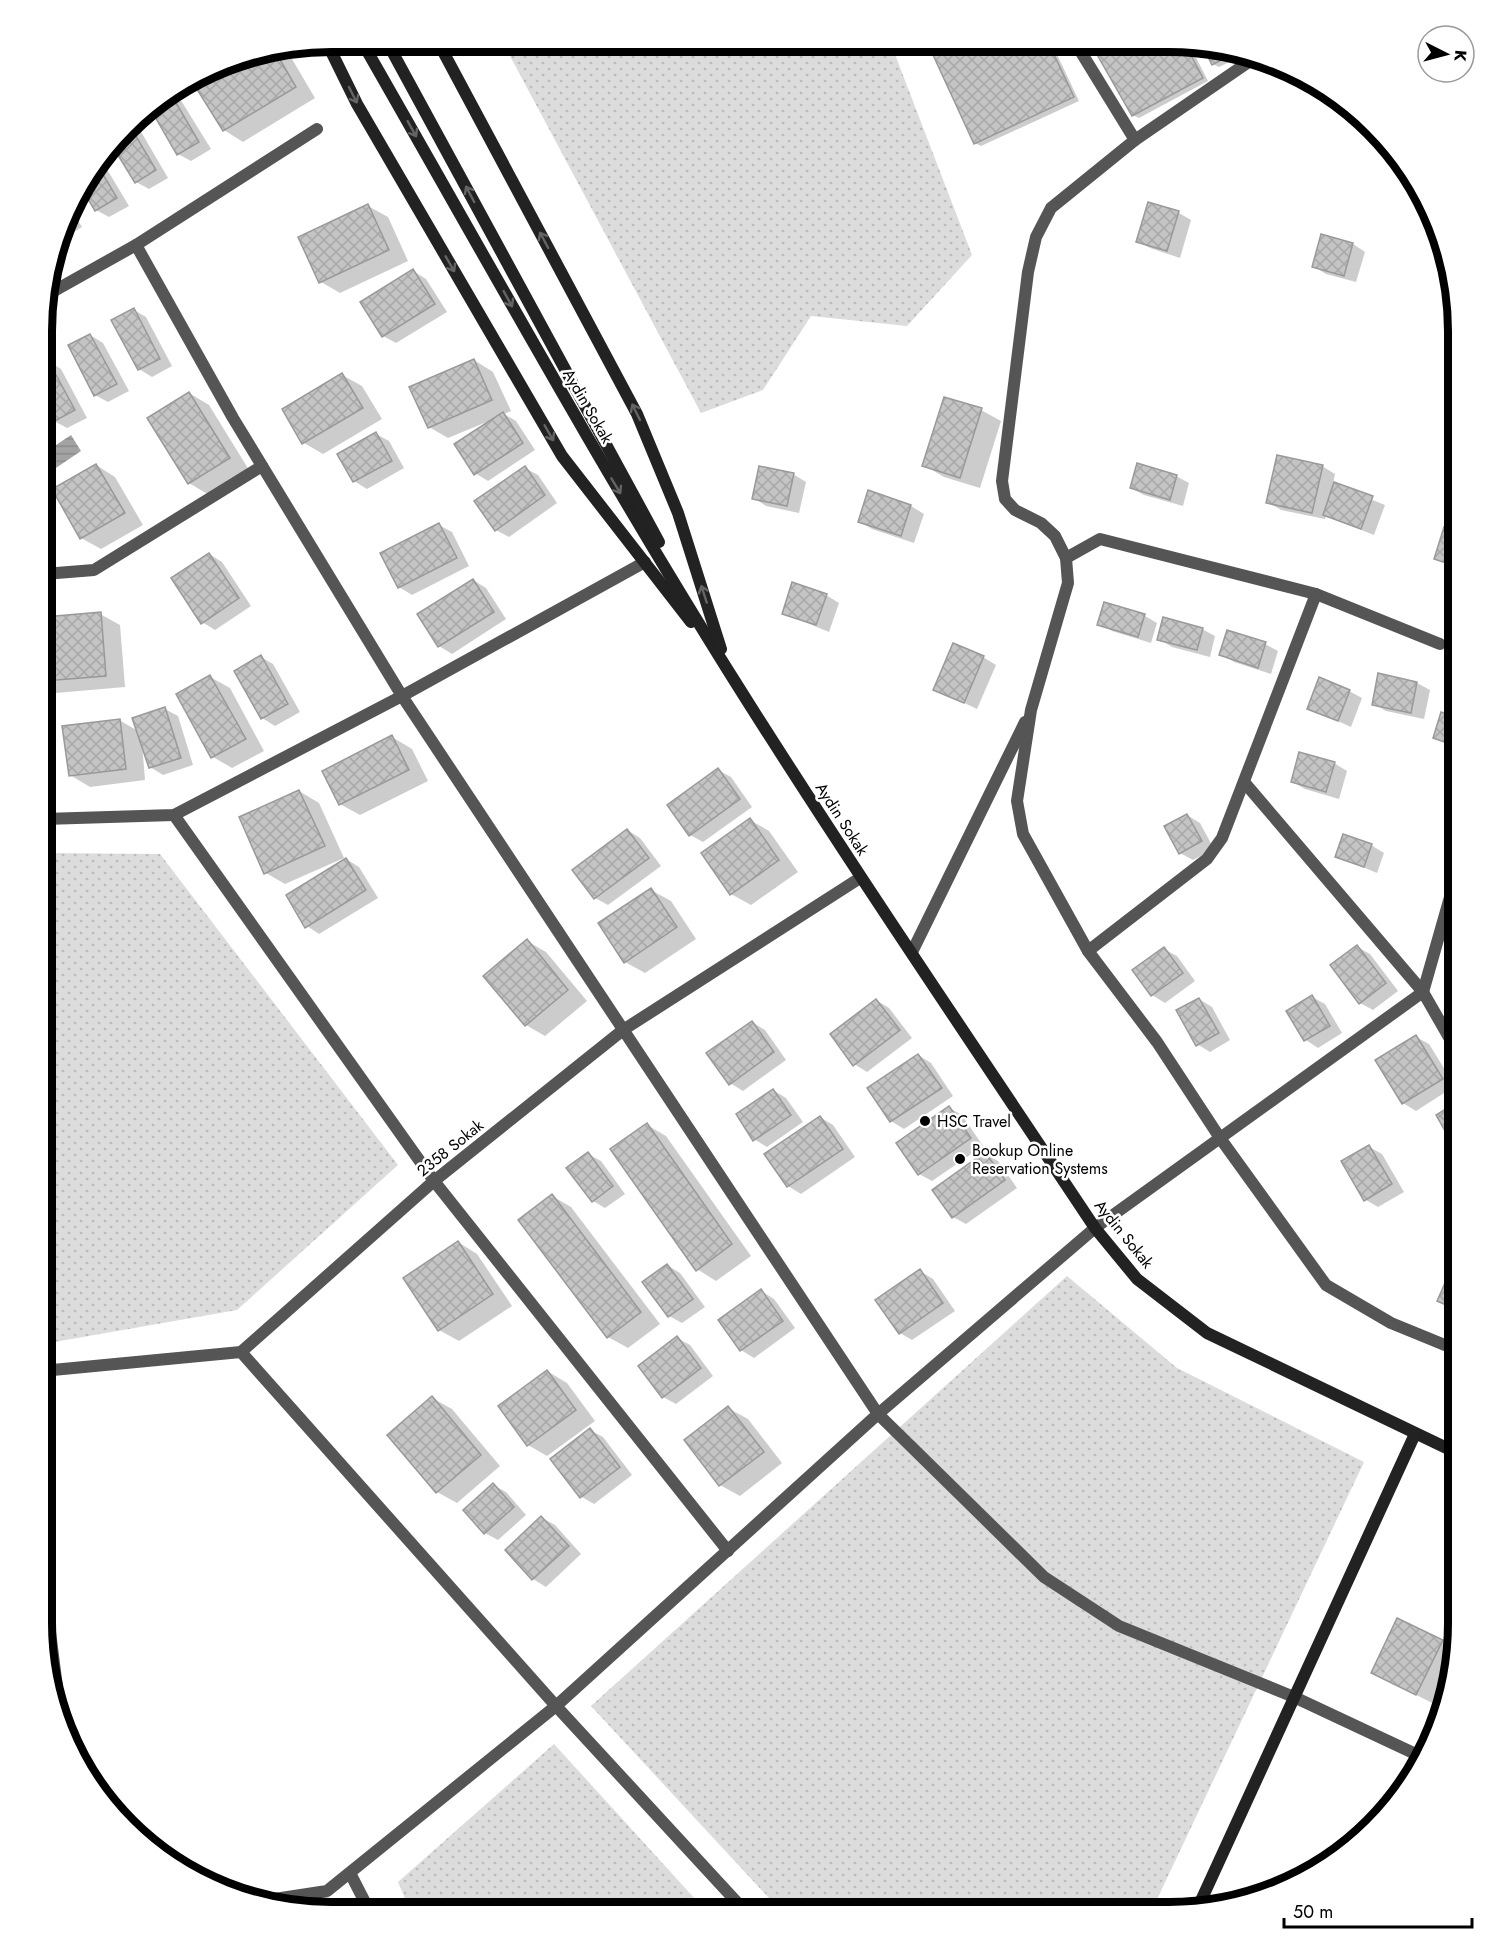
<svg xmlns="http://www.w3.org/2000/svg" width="1500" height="1954" viewBox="0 0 1500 1954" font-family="Jost,sans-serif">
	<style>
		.grass { fill: url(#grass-dots) }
		.water { fill: url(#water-rules) }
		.shadow { fill: #0003 }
		.building { fill: url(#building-cross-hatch); stroke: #999; stroke-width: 1.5 }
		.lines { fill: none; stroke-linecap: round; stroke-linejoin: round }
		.lane { stroke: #555; stroke-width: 12 }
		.street { stroke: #555; stroke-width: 12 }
		.secondary { stroke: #222; stroke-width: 12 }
		.oneway { stroke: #646464 }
		.poi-dot { fill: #000; stroke: #fff; stroke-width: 2 }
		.labels { text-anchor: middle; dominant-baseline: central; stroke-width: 5; stroke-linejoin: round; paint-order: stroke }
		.street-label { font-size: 16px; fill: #000; stroke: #fff }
		.poi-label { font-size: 16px; fill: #000; stroke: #fff; text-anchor: start }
		.rim { fill: none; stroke: #000; stroke-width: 8 }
	</style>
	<defs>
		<pattern id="grass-dots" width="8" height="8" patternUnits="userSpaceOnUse" patternTransform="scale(1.5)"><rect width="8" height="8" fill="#dcdcdc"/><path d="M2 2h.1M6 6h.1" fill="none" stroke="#bbb" stroke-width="1.8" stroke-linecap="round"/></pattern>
		<pattern id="water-rules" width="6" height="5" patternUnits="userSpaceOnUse" patternTransform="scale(1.5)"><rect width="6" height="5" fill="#a3a3a3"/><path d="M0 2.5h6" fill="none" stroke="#8b8b8b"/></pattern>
		<pattern id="building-cross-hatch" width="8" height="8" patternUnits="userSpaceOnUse" patternTransform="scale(1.5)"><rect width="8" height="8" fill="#c4c4c4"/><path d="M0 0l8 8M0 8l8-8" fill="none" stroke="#a7a7a7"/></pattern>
	</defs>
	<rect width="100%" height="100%" fill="#fff"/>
	<g class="grass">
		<path d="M503 43H785L790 54 814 43 891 44 972 255 907 326 811 316 763 390 701 413Z"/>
		<path d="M43 853 160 854 398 1165 237 1310 43 1344Z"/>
		<path d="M1067 1276 1177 1368 1364 1462 1151 1912 781 1911 591 1706Z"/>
		<path d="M554 1744 706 1911 410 1910 398 1882Z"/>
	</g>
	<path class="water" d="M71 435 81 451 47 474 44 469V453Z"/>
	<g class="shadow">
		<path d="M929 44H1052L1079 101 981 146 975 143Z"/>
		<path d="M1093 44H1189L1208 81 1139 118 1133 115Z"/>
		<path d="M1203 45H1207L1240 57 1219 67 1213 64Z"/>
		<path d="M281 50 289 54 315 98 243 142 224 130 197 86 248 56Z"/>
		<path d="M172 96 182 102 211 149 191 161 178 154 151 108Z"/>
		<path d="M131 125 140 130 168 178 149 189 136 182 114 146Z"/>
		<path d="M102 161 129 206 109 217 96 210 82 186Z"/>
		<path d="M1149 204 1179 213 1191 220 1180 258 1150 248 1137 241Z"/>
		<path d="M368 206 388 217 408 261 340 293 321 282Z"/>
		<path d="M72 211 82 227 63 239Z"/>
		<path d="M1322 236 1353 244 1365 252 1356 282 1326 274 1313 266Z"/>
		<path d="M413 271 426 279 447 312 396 343 383 336Z"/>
		<path d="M134 310 146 317 172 366 152 377 139 369Z"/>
		<path d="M90 335 103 343 129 391 108 402 95 395Z"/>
		<path d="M474 360 493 372 511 411 504 414 516 421 535 450 488 481 475 473 489 421 448 438 429 427Z"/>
		<path d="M48 361 61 369 87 418 67 428 54 421Z"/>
		<path d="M342 375 362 386 382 419 323 454 304 443Z"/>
		<path d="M189 393 209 405 249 470 209 495 189 483Z"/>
		<path d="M981 410 1001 421 980 488 944 477 924 465Z"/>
		<path d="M376 434 389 441 404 468 367 489 354 481Z"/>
		<path d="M96 465 115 477 143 525 101 549 81 538Z"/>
		<path d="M1322 466 1335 474 1333 484 1385 505 1374 535 1326 516 1325 519 1281 510 1268 502Z"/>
		<path d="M525 468 538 475 557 503 509 537 496 530Z"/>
		<path d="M793 474 806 482 799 513 766 506 754 498Z"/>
		<path d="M1176 476 1189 483 1183 506 1144 495 1131 488Z"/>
		<path d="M869 492 911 506 924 514 914 543 872 529 859 521Z"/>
		<path d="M439 525 452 532 469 566 412 595 399 587Z"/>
		<path d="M1458 533V569L1435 558Z"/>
		<path d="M209 554 222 562 251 606 215 630 202 622Z"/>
		<path d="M473 580 486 588 506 619 452 654 439 646 419 615Z"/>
		<path d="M826 595 839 603 829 632 783 613Z"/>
		<path d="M1105 604 1145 616 1157 623 1151 643 1112 631 1099 624Z"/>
		<path d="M100 614 120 625 125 687 44 694V619Z"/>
		<path d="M1202 629 1215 636 1210 657 1172 647 1159 639Z"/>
		<path d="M1265 644 1278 651 1271 674 1234 662 1221 654Z"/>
		<path d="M261 657 273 664 300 712 275 726 262 718Z"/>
		<path d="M983 657 996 665 977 709 935 689Z"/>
		<path d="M210 677 230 688 264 751 232 768 213 757Z"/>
		<path d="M1417 683 1430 690 1424 719 1386 711 1373 704Z"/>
		<path d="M1349 691 1362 698 1351 727 1309 708Z"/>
		<path d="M165 709 178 716 193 765 163 775 150 767 142 743 145 780 90 787 70 775 119 720 138 731Z"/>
		<path d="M392 737 412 749 428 781 360 815 340 804Z"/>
		<path d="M1334 763 1347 771 1339 799 1305 789 1293 782Z"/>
		<path d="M718 770 731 777 752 807 703 842 690 835Z"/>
		<path d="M299 791 319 803 344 858 285 884 266 873Z"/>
		<path d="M1187 815 1200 823 1214 849 1193 860 1180 853Z"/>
		<path d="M750 820 769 831 798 872 751 905 731 894Z"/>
		<path d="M627 830 640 838 661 866 608 905 595 898Z"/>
		<path d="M1371 845 1384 853 1377 873 1337 856Z"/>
		<path d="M346 859 359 867 378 898 319 934 307 926Z"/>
		<path d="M651 890 671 901 696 939 645 973 625 962Z"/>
		<path d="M527 941 546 952 587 1001 545 1036 526 1025Z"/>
		<path d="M1357 947 1370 954 1398 991 1373 1010 1360 1003Z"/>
		<path d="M1164 949 1177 956 1195 981 1165 1003 1152 995Z"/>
		<path d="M1312 997 1325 1004 1342 1033 1318 1048 1306 1040 1288 1011Z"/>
		<path d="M1199 999 1212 1007 1230 1040 1210 1052 1197 1044Z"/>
		<path d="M876 1000 889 1008 912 1038 867 1072 854 1064Z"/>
		<path d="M752 1022 765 1030 786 1060 743 1091 730 1083Z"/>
		<path d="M1416 1037 1429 1044 1455 1086 1416 1111 1403 1103Z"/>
		<path d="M918 1055 931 1063 953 1096 904 1129 891 1121 869 1088Z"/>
		<path d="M773 1090 786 1098 803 1122 767 1147 754 1139Z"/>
		<path d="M949 1108 962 1115 983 1146 932 1181 919 1174Z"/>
		<path d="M820 1117 833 1125 855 1157 801 1194 788 1186Z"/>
		<path d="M647 1125 666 1136 751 1256 716 1281 697 1269Z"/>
		<path d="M1369 1147 1382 1154 1404 1192 1378 1207 1366 1200Z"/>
		<path d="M588 1154 601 1161 625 1194 605 1208 593 1201Z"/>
		<path d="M985 1154 998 1161 1017 1188 966 1224 953 1217Z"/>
		<path d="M552 1196 571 1207 660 1324 628 1348 608 1337Z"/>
		<path d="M458 1242 477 1254 512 1306 459 1341 439 1330Z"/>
		<path d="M667 1265 680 1273 705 1307 682 1323 669 1316Z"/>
		<path d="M920 1271 933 1279 955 1311 912 1340 900 1333Z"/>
		<path d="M761 1291 774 1299 795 1328 754 1358 741 1350Z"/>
		<path d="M677 1338 690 1345 713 1376 676 1404 663 1397Z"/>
		<path d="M547 1371 567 1383 595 1421 547 1456 528 1445Z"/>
		<path d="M432 1398 452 1409 500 1466 457 1503 437 1492Z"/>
		<path d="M728 1408 748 1419 782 1463 740 1496 720 1485Z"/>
		<path d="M590 1430 603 1437 632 1475 594 1504 582 1497 552 1459Z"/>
		<path d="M493 1485 506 1492 526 1515 498 1540 485 1533Z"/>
		<path d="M542 1518 555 1525 581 1554 546 1587 533 1579 507 1550Z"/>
		<path d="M1398 1620 1456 1649 1451 1676 1436 1705 1393 1683Z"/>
	</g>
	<g class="building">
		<path d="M928 44H1049L1074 97 974 144Z"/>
		<path d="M1091 44H1185L1203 78 1132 116Z"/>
		<path d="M1202 45H1207L1233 54 1212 65Z"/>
		<path d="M275 51 296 87 223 131 195 86 244 57Z"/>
		<path d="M172 96 199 142 177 155 150 108Z"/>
		<path d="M130 126 156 170 135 183 113 147Z"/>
		<path d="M98 166 117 198 95 211 81 187Z"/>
		<path d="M1148 202 1179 211 1167 251 1136 242Z"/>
		<path d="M368 204 389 250 319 283 298 237Z"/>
		<path d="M1321 234 1353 243 1344 276 1312 267Z"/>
		<path d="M413 269 435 304 382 337 360 302Z"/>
		<path d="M134 308 160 359 138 370 111 320Z"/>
		<path d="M90 334 117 384 94 396 68 345Z"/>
		<path d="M474 359 492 400 428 428 409 387Z"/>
		<path d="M48 360 75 410 53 422 44 406V362Z"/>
		<path d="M342 373 363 408 302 444 282 409Z"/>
		<path d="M189 392 230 458 188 484 147 418Z"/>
		<path d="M944 397 982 408 960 478 922 466Z"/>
		<path d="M503 412 523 443 474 475 454 444Z"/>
		<path d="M376 432 392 461 353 482 337 454Z"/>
		<path d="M1277 455 1323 465 1312 513 1266 503Z"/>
		<path d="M1137 463 1177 475 1170 500 1130 488Z"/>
		<path d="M96 464 125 513 80 539 52 489Z"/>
		<path d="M525 466 545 495 495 531 474 501Z"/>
		<path d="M759 466 794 473 787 506 752 499Z"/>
		<path d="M1334 482 1373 496 1361 529 1323 515Z"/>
		<path d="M868 490 911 505 901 536 858 522Z"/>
		<path d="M439 523 457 558 398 588 380 553Z"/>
		<path d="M1444 527 1458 531V567L1434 559Z"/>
		<path d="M209 553 239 598 201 624 171 578Z"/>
		<path d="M473 579 494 612 438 647 417 614Z"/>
		<path d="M792 582 827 594 816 625 782 614Z"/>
		<path d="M1104 602 1145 614 1138 637 1097 625Z"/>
		<path d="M101 612 106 676 44 681V617Z"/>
		<path d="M1163 617 1203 628 1197 650 1157 640Z"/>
		<path d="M1227 630 1266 642 1258 668 1219 655Z"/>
		<path d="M953 643 984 656 964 703 933 690Z"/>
		<path d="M261 655 288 704 261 719 234 671Z"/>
		<path d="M1378 673 1417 682 1411 713 1372 705Z"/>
		<path d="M210 675 246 739 211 758 176 694Z"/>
		<path d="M1319 677 1350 690 1338 721 1307 709Z"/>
		<path d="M165 707 181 758 149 768 132 718Z"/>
		<path d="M1441 712 1458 718V747L1433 738Z"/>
		<path d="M120 719 126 769 69 776 62 726Z"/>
		<path d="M392 735 409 770 339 805 322 771Z"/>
		<path d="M1299 752 1335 762 1326 792 1291 782Z"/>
		<path d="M718 768 740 799 689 836 667 805Z"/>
		<path d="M299 790 325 846 264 874 239 817Z"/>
		<path d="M1187 814 1202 841 1179 854 1164 826Z"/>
		<path d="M750 818 779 860 730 895 701 853Z"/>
		<path d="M627 829 649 858 594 899 572 870Z"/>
		<path d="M1343 834 1372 844 1364 867 1335 857Z"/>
		<path d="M346 858 366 890 305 928 286 895Z"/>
		<path d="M651 888 677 927 624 963 598 923Z"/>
		<path d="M527 939 568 990 525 1026 483 976Z"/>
		<path d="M1357 945 1386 983 1359 1004 1330 965Z"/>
		<path d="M1164 947 1183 973 1151 996 1132 970Z"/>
		<path d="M1312 995 1330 1026 1304 1041 1286 1011Z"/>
		<path d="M1199 998 1219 1033 1196 1046 1176 1010Z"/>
		<path d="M876 999 900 1030 853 1066 830 1034Z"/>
		<path d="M752 1021 774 1052 729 1085 706 1053Z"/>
		<path d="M1416 1035 1443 1079 1402 1104 1375 1060Z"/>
		<path d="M918 1054 942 1088 890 1122 867 1088Z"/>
		<path d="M773 1089 791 1115 753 1141 736 1114Z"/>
		<path d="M1457 1102 1458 1142 1453 1145 1436 1115Z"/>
		<path d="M949 1106 971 1138 918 1175 896 1143Z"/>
		<path d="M820 1116 843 1149 787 1187 764 1154Z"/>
		<path d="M647 1123 732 1244 696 1271 610 1149Z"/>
		<path d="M1369 1145 1392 1184 1364 1201 1341 1161Z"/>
		<path d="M588 1152 613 1186 592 1202 566 1168Z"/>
		<path d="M985 1152 1005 1180 952 1218 932 1190Z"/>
		<path d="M552 1194 641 1312 607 1338 518 1220Z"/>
		<path d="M458 1241 493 1294 438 1331 403 1278Z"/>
		<path d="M667 1264 693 1299 668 1317 642 1282Z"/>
		<path d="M1452 1267 1458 1269V1310L1437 1301Z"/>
		<path d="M920 1269 943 1303 899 1334 875 1300Z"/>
		<path d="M761 1289 783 1321 740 1351 718 1320Z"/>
		<path d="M677 1336 701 1368 662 1398 638 1366Z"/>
		<path d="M547 1370 576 1410 527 1446 498 1406Z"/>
		<path d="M432 1396 481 1455 436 1493 387 1435Z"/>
		<path d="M728 1406 764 1452 719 1486 684 1440Z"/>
		<path d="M590 1428 620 1467 580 1498 550 1459Z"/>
		<path d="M493 1483 514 1507 484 1534 463 1510Z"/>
		<path d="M541 1516 569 1546 532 1580 505 1550Z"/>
		<path d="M1397 1618 1443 1640 1416 1695 1371 1673Z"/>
	</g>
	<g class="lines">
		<path class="lane" d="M350 1873 369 1910"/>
		<g class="street">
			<path d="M1076 44 1135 140"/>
			<path d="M1250 61 1135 140 1051 208 1036 237 1028 272 1002 481 1005 499 1015 510 1041 523 1055 536 1066 558 1068 583 1031 710 1017 801 1023 834 1088 951 1157 1042 1220 1138 1326 1285 1391 1323 1457 1350"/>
			<path d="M136 245 233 418 402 696 878 1414 1044 1577 1119 1626 1294 1697 1422 1757"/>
			<path d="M45 296 136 245 317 129"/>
			<path d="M1066 558 1100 539 1316 594 1440 644"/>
			<path d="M44 574 94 570 262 466"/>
			<path d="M1244 782 1423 992 1458 1053"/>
			<path d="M174 815 434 1181 728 1551"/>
			<path d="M44 819 174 815 402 696 645 562"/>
			<path d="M1088 951 1207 859 1222 838 1316 594"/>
			<path d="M912 952 1025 722"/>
			<path d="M241 1352 556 1706 745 1911"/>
			<path d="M42 1371 241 1352 434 1181 623 1030 860 878"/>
			<path d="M42 1569 57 1687"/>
			<path d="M268 1900 327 1891 556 1706 878 1414 1095 1228 1423 992 1458 869"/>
		</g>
		<g class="secondary">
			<path d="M362 42C483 253 600 466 729 672 847 860 972 1043 1095 1228L1137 1279 1207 1333 1457 1453"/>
			<path d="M387 42 659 542"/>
			<path d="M438 42 637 414 678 513 721 649"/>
			<path d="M327 43 357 104 562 456 691 622"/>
			<path d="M1199 1905 1415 1434"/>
		</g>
	</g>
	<defs><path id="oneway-shaft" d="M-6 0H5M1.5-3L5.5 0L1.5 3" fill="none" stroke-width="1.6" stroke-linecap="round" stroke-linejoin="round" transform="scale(1.5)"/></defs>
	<g class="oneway">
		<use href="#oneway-shaft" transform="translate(353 95) rotate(63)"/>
		<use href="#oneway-shaft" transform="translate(412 129) rotate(61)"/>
		<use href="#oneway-shaft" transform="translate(470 194) rotate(-118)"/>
		<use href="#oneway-shaft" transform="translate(544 240) rotate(-118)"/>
		<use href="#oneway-shaft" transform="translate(450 264) rotate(60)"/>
		<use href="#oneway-shaft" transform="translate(508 299) rotate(61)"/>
		<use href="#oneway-shaft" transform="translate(636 412) rotate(-116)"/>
		<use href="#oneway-shaft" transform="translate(549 433) rotate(60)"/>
		<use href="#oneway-shaft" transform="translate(616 486) rotate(59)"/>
		<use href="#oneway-shaft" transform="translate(704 594) rotate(-108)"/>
	</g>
	<g class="poi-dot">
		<circle cx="925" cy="1121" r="6"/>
		<circle cx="960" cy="1159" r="6"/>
	</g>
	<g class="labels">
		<g class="street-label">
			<text transform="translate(588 406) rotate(60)">Aydin Sokak</text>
			<text transform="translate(842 819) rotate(57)">Aydin Sokak</text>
			<text transform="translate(450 1148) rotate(-39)">2358 Sokak</text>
			<text transform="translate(1124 1234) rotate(51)">Aydin Sokak</text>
		</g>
		<g class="poi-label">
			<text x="937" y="1121">HSC Travel</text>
			<text x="972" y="1150">Bookup Online<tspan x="972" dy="18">Reservation Systems</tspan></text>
		</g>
	</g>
	<path d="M0 0H1500V1954H0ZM331 52H1169A279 279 0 0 1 1448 331V1623A279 279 0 0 1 1169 1902H331A279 279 0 0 1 52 1623V331A279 279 0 0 1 331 52Z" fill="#fff" fill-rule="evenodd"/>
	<path class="rim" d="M331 52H1169A279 279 0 0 1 1448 331V1623A279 279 0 0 1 1169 1902H331A279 279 0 0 1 52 1623V331A279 279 0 0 1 331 52Z"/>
	<g transform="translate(1446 54) rotate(96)"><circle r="28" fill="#ffffff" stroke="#999999" stroke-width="1.5"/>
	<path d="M0-4.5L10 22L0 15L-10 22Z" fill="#000000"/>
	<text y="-9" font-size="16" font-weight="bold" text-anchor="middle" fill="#000000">K</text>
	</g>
	<path d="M1284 1918v9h188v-9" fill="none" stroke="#000000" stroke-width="3"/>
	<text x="1293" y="1918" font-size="18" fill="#000000" stroke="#ffffff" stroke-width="4.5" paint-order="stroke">50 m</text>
</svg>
